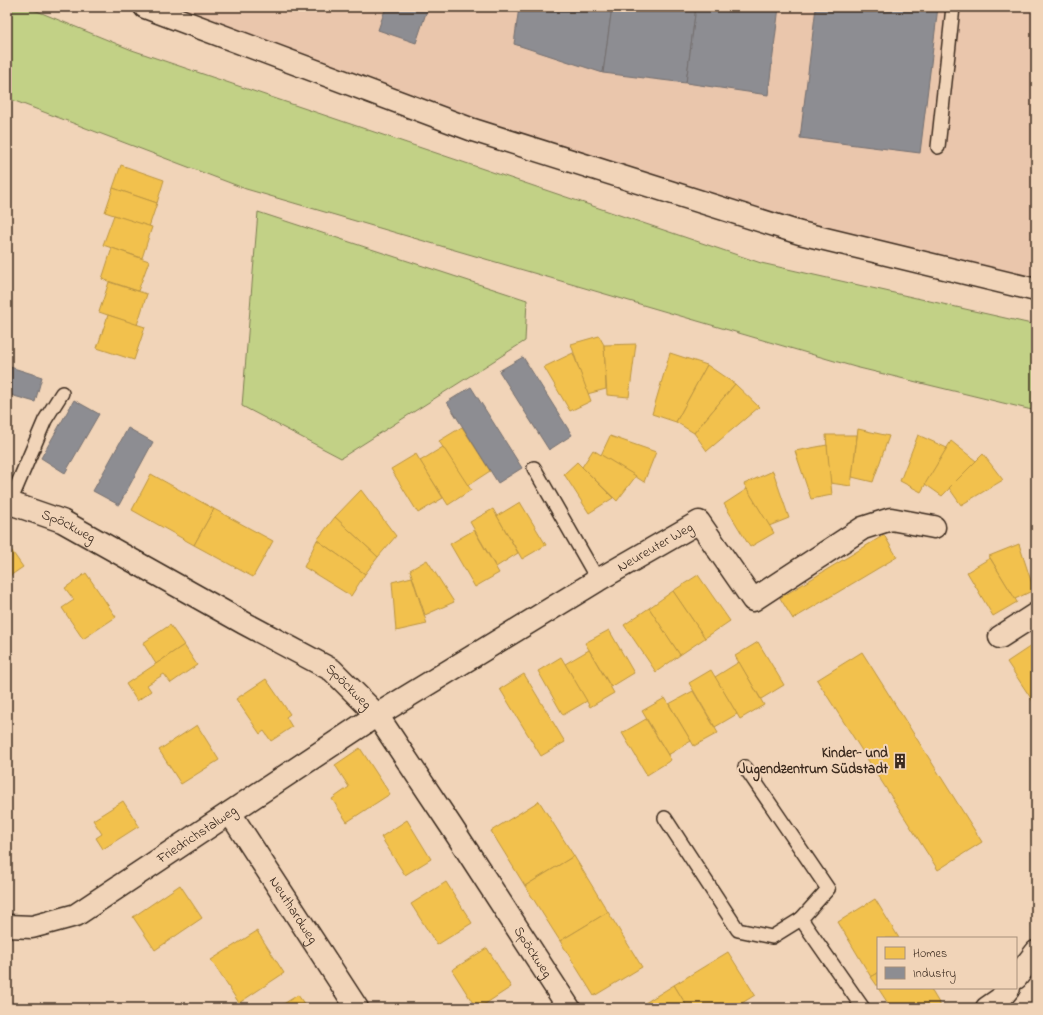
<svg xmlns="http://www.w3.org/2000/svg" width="1043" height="1015" viewBox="0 0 1043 1015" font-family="'Indie Flower',sans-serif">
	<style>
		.built { fill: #eac6ac }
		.green { fill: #c2d186; stroke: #7e7e52 }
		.homes { fill: #f2c14e; stroke: #bb9440 }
		.industry { fill: #8d8d92; stroke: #746f6f }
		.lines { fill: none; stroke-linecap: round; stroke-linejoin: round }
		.lane-casing { stroke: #3b2a1e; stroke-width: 16 }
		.street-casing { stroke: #3b2a1e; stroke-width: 25 }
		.primary-casing { stroke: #3b2a1e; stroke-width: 25 }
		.lane { stroke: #f1d4b8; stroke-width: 13 }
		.street { stroke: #f1d4b8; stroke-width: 22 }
		.primary { stroke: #f1d4b8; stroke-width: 22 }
		.labels { text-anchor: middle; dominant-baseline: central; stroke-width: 4; stroke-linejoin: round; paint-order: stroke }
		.street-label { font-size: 14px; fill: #3b2a1e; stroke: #f1d4b8 }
		.poi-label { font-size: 14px; font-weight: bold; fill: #3b2a1e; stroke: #f1d4b8; text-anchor: end }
	</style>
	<rect width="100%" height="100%" fill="#f1d4b8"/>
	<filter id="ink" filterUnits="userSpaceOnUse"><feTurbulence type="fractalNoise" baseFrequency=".025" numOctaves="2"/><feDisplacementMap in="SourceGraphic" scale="8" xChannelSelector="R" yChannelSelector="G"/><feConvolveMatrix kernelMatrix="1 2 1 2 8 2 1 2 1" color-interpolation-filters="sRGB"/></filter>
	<g filter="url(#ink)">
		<path class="built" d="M145 7H1036V290L800 233Z"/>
		<g class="green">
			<path d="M7 7H27L132 50 761 263 1036 325V411L855 367 246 189 7 98Z"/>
			<path d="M258 212 527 300 525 341 341 458 242 406Z"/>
		</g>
		<g class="homes">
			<path d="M121 165 164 180 157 203 113 188Z"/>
			<path d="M113 188 157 203 149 227 105 212Z"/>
			<path d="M114 215 152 227 142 258 103 245Z"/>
			<path d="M112 248 149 261 138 291 102 279Z"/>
			<path d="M109 282 147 294 137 325 99 312Z"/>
			<path d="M108 315 145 327 134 360 97 348Z"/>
			<path d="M599 336 604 345 606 389 587 394 571 344Z"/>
			<path d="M636 344 629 397 607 395 604 345Z"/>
			<path d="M573 353 591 401 570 411 544 367Z"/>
			<path d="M670 353 707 365 676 422 652 414Z"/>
			<path d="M707 365 735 384 694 433 676 422Z"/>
			<path d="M735 384 759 407 707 451 694 433Z"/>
			<path d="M462 427 490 471 467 486 439 441Z"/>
			<path d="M858 429 889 436 873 482 852 477Z"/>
			<path d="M826 435H857L851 486 830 483Z"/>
			<path d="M918 435 947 448 921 492 900 481Z"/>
			<path d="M610 436 656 452 644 482 601 455Z"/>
			<path d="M951 441 976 461 942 496 925 484Z"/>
			<path d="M827 445 832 495 811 499 795 451Z"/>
			<path d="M443 447 471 490 448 505 420 461Z"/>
			<path d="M593 450 636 476 617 501 582 467Z"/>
			<path d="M416 454 443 498 418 513 391 469Z"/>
			<path d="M983 454 1003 480 961 505 949 488Z"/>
			<path d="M577 462 613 498 589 513 564 474Z"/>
			<path d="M773 471 789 518 769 526 744 484Z"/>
			<path d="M151 474 214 509 194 545 132 510Z"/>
			<path d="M747 489 774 533 750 547 724 504Z"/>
			<path d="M361 490 396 536 378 557 335 517Z"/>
			<path d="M520 502 546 545 522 559 497 516Z"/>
			<path d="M214 509 273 541 253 577 194 545Z"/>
			<path d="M493 509 518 553 496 567 470 522Z"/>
			<path d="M335 517 378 557 365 574 317 540Z"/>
			<path d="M474 530 499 573 475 587 450 544Z"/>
			<path d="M884 535 897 557 793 619 780 598Z"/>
			<path d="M317 540 365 574 351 596 304 567Z"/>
			<path d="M1019 544 1034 590 1015 599 989 556Z"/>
			<path d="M9 547 23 567 7 578V548Z"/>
			<path d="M990 558 1017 602 993 616 967 572Z"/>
			<path d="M427 560 454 602 425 615 410 570Z"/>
			<path d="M86 573 116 617 83 639 62 608 74 600 65 588Z"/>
			<path d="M698 575 730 621 705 638 673 591Z"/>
			<path d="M412 577 427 624 396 631 392 582Z"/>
			<path d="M673 591 705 638 680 655 649 608Z"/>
			<path d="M649 608 680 655 656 672 624 625Z"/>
			<path d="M170 625 184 645 156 664 143 643Z"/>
			<path d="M609 630 634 673 611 687 585 643Z"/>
			<path d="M758 642 784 685 761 699 735 656Z"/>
			<path d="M1036 642V653L1031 646Z"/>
			<path d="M184 645 197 665 171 683 164 674 147 685 151 691 137 701 126 684Z"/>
			<path d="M1031 646 1036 653V706L1007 662Z"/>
			<path d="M589 650 614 693 590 707 565 664Z"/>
			<path d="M862 652 982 842 938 870 817 680Z"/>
			<path d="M561 657 587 701 563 715 538 671Z"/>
			<path d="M739 662 764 705 740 719 715 677Z"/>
			<path d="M711 670 737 714 715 727 689 683Z"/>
			<path d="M524 674 565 742 541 756 500 689Z"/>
			<path d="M266 679 290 714 286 717 292 727 271 741 264 731 260 734 236 699Z"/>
			<path d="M693 691 718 733 694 746 669 704Z"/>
			<path d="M665 698 691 741 668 755 642 711Z"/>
			<path d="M646 719 671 760 647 775 622 733Z"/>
			<path d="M197 725 219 760 181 784 159 750Z"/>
			<path d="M360 748 390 794 347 822 332 799 349 787 335 765Z"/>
			<path d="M123 801 139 826 103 849 96 838 102 834 93 820Z"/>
			<path d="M539 801 574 856 525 886 491 831Z"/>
			<path d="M407 820 431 859 405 875 381 837Z"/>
			<path d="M574 856 608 912 560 941 525 886Z"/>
			<path d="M446 882 472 923 437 945 411 904Z"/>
			<path d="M180 885 202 918 155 950 133 917Z"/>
			<path d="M875 899 899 938H878V973L871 977 838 922Z"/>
			<path d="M608 912 642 967 594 996 560 941Z"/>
			<path d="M257 931 284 973 239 1003 211 960Z"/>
			<path d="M487 948 511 987 479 1008H476L452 970Z"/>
			<path d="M728 952 755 995 734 1008H688L674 985Z"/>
			<path d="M878 973V987L871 977Z"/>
			<path d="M674 985 688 1008H637Z"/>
			<path d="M878 988H930L942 1008H891Z"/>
			<path d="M298 995 307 1008H277Z"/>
		</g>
		<g class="industry">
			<path d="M386 7H428L416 43 378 30Z"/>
			<path d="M519 7H612L603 73 514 44Z"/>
			<path d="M612 7H696L686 83 603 73Z"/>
			<path d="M696 7H779L768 95 686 83Z"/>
			<path d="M816 7H938L920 153 800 138Z"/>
			<path d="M523 357 572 435 549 450 499 371Z"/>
			<path d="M7 366 42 377 35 402 7 394Z"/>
			<path d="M471 387 522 468 498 483 447 402Z"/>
			<path d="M74 400 99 414 65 473 41 458Z"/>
			<path d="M128 428 153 442 119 505 93 491Z"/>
		</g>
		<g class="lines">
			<defs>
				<g id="lane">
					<path d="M938 147 953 7"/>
					<path d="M534 468 598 580"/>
					<path d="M10 502 45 420 62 393"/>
					<path d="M745 767 828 889 801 919 863 1008"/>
					<path d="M665 818 738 930 772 937 801 919"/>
				</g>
				<g id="street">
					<path id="s1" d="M7 502 62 521 244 623 332 670 377 715 451 826 569 1008"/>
					<path d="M1000 637 1036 614"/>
					<path id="s2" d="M230 813 357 1008"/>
					<path id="s3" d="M7 926 32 927 76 915 377 715 598 580 699 522 753 600 863 528 891 519 934 527"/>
					<path d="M1016 978 1036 952"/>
					<path d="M987 1008 1000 999 1009 988"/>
				</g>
				<path id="primary" d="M145 7 473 130 800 233 1036 290"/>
			</defs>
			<use href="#lane" class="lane-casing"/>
			<use href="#street" class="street-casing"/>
			<use href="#primary" class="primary-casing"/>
			<use href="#lane" class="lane"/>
			<use href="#street" class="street"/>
			<use href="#primary" class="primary"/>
		</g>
	</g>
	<defs>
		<symbol id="building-bare" viewBox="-9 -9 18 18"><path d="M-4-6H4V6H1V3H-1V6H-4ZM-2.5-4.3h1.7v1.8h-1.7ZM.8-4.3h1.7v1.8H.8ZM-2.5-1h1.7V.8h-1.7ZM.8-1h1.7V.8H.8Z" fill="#3b2a1e" stroke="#f1d4b8" stroke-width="2.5" paint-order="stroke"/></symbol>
	</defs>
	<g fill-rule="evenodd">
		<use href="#building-bare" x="889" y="750" width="22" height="22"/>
	</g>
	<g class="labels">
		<g class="street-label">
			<text stroke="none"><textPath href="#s1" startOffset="66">Spöckweg</textPath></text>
			<text stroke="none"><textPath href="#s3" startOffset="757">Neureuter Weg</textPath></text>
			<text stroke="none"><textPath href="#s1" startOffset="390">Spöckweg</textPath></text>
			<text stroke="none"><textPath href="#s3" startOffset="216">Friedrichstalweg</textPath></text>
			<text stroke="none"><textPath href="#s2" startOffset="116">Neuthardweg</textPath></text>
			<text stroke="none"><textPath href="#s1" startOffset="714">Spöckweg</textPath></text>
		</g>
		<g class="poi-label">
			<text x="888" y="753">Kinder- und<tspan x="888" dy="16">Jugendzentrum Südstadt</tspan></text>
		</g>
	</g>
	<rect width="1043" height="1015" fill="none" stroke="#f1d4b8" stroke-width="24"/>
	<rect x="12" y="12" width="1019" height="991" fill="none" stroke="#3b2a1e" stroke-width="1.5" filter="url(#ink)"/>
	<rect x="877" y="937" width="140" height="52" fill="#f1d4b8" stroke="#a8907a"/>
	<rect x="885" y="947" width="20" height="12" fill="#f2c14e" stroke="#a8907a"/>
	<text x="913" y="957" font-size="12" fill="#3b2a1e">Homes</text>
	<rect x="885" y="967" width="20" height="12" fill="#8d8d92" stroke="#a8907a"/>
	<text x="913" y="977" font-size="12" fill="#3b2a1e">Industry</text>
</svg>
